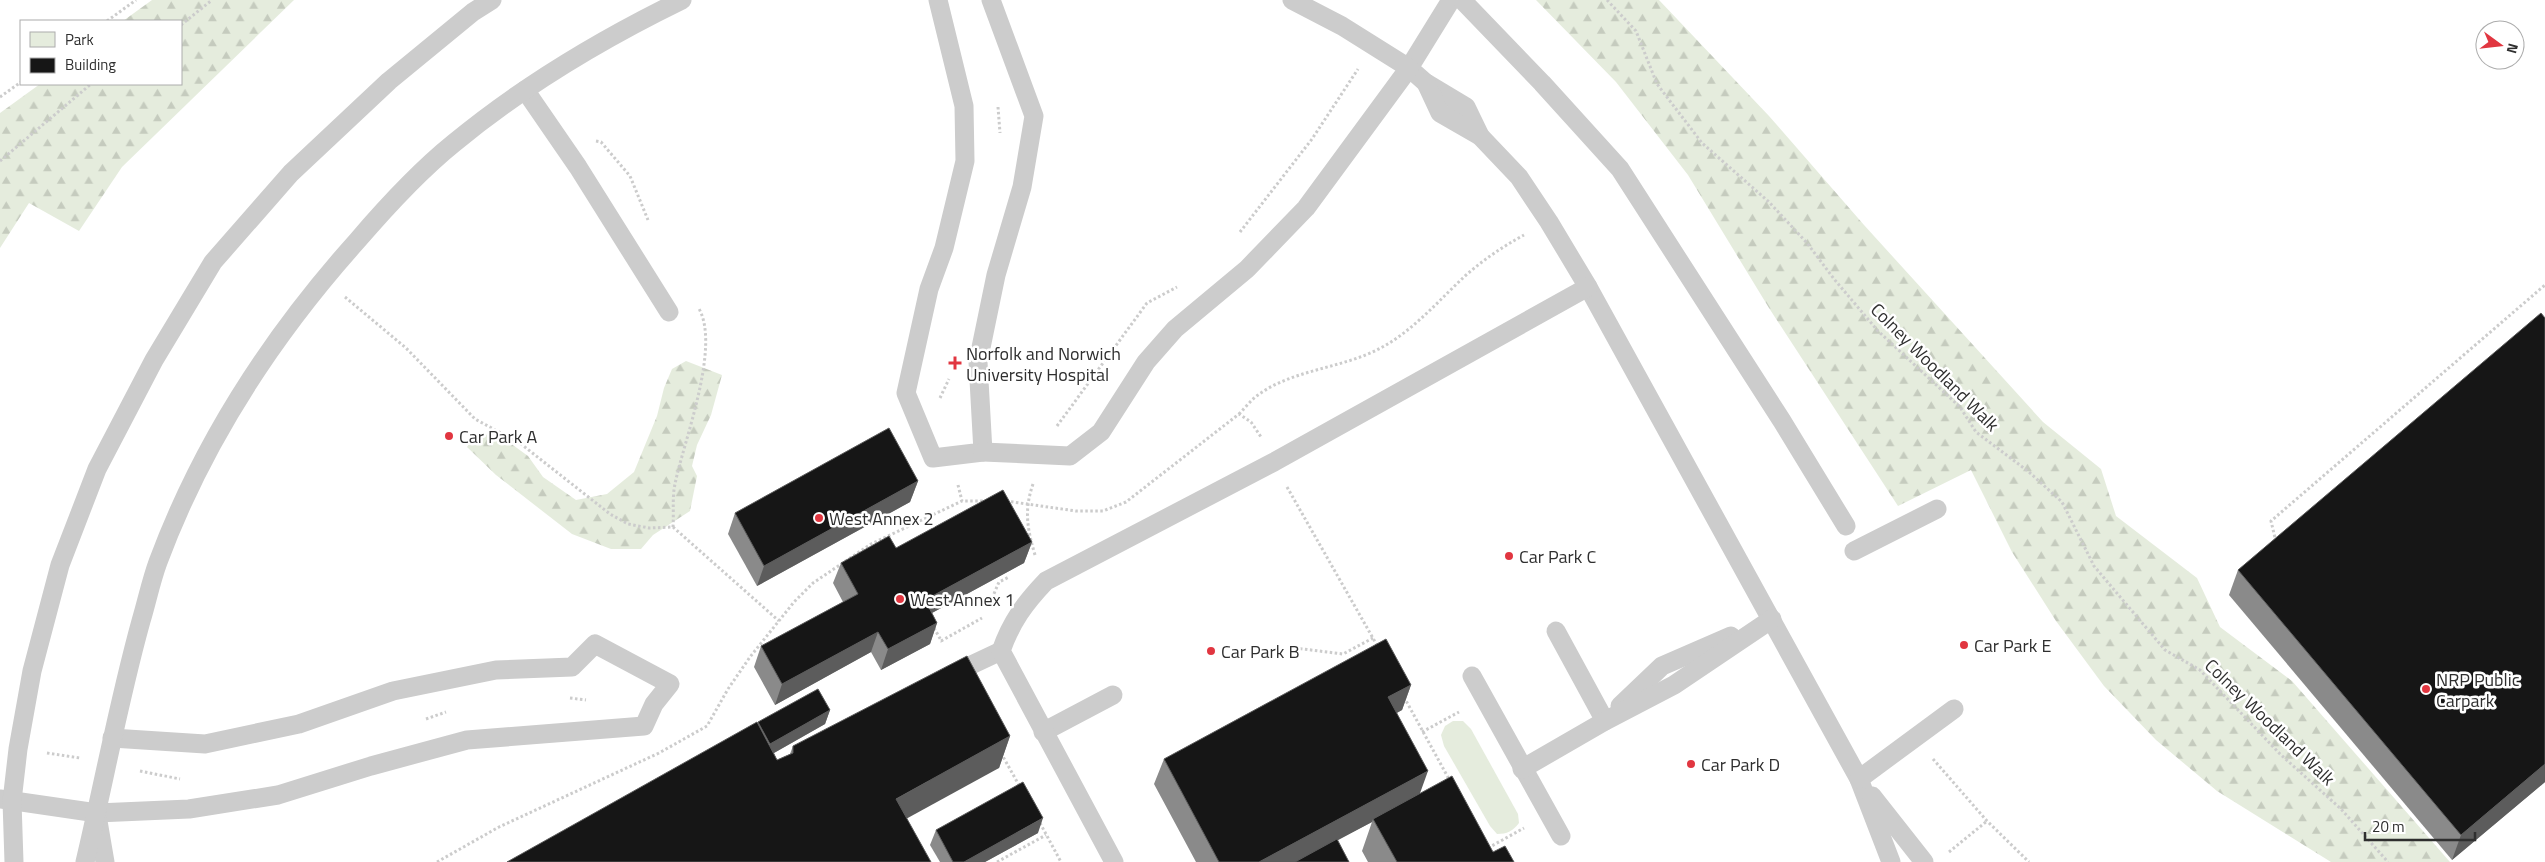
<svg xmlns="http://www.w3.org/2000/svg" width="2545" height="862" viewBox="0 0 2545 862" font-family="'Titillium Web',sans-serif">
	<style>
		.forest { fill: url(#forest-firs) }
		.green { fill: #e5ecdd }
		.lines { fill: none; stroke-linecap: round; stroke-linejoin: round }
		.path { stroke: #ccc; stroke-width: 3; stroke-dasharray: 2.5 2.5; stroke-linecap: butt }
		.service { stroke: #ccc; stroke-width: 19 }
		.wall { fill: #8a8a8a }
		.shaded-wall { fill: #5c5c5c }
		.building { fill: #161616; stroke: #5c5c5c }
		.poi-dot { fill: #e13640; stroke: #fff; stroke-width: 2 }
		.labels { text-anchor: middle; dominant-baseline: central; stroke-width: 5; stroke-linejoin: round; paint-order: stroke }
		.poi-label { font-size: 18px; fill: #2f2f2f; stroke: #fff; text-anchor: start }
		.street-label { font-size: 18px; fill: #2f2f2f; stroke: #fff }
	</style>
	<defs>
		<pattern id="forest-firs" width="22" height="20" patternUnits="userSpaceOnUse" patternTransform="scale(1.25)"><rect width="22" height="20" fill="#e5ecdd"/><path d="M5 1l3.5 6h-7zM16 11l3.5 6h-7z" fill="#c5cbbe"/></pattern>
	</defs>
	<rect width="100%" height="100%" fill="#fff"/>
	<g class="forest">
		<path d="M152 0H294L122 167 79 231 29 203 0 248V113L40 84H181V21H123Z"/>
		<path d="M1536 0H1659L1769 116 1864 225 2043 422 2101 469 2116 516 2197 578 2220 627 2292 681 2450 862H2331L2217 791 2156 740 2104 686 2056 621 2012 552 1971 470 1898 506 1769 308 1688 175 1616 82Z"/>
		<path d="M686 361 722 375 711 415 697 445 692 466 697 476 690 511 653 535 641 549H611L572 534 496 475 467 447 476 433 502 437 528 456 543 477 576 500 607 494 634 472 657 416 664 388 672 369Z"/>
	</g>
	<path class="green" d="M1453 721H1463L1471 729 1518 814 1519 823C1513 831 1507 834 1497 834L1490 826 1444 746 1441 735 1445 726Z"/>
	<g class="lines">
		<g class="path">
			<path d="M1607 0 1636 31 1657 84 1702 143 1769 202 1807 243 1834 279 1878 331 1960 407 1976 432 2029 472 2062 502 2094 566 2165 650 2200 670 2280 754 2341 809 2388 862"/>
			<path d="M107 21 136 0"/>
			<path d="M181 25 212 0"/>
			<path d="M0 97 21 82"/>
			<path d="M998 107 1000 133"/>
			<path d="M596 141 601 142 630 176 648 220"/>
			<path d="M0 161 91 84"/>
			<path d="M1240 232 1312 139 1358 69"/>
			<path d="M345 297 406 348 475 419 521 444 610 514 628 524 649 528 673 527 779 621"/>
			<path d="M940 398 949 379"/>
			<path d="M1239 414C1245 408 1251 400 1258 395 1289 372 1332 369 1368 354 1407 338 1434 305 1465 276 1483 260 1502 247 1524 235"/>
			<path d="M1057 426 1147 303 1177 287"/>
			<path d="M1033 484C1024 510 1027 528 1035 555"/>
			<path d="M958 485 962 501"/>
			<path d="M1287 487 1378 647"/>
			<path d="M1006 501 1076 511H1103L1126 502 1239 414 1251 422 1261 437"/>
			<path d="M673 527C674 513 672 497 675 484 683 443 722 345 698 307"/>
			<path d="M2276 542 2271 521 2545 285"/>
			<path d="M990 603 999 582 1009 577"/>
			<path d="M934 628 942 642"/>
			<path d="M941 641 982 618"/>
			<path d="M1295 648 1343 654 1373 638"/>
			<path d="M1404 697 1450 781"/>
			<path d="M570 698 586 700"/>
			<path d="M426 719 446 712"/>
			<path d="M1422 732 1459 712"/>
			<path d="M47 753 80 758"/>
			<path d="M1001 753 1020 787"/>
			<path d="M1933 759 1987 821 2029 862"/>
			<path d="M140 771 180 779"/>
			<path d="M1040 823 1061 862"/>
			<path d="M1488 848 1524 828"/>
			<path d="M1949 852 1987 821"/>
			<path d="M437 862 499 827 659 753 707 726 728 689 750 657 794 602 813 583 871 544 962 501H987"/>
			<path d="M997 862 1046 835"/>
		</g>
		<g class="service">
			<path d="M938 0 964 106 965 161 944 248 929 289 906 393 933 458 983 452 978 362 996 275 1022 187 1034 116 991 0"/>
			<path d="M1451 0 1409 68 1426 83 1466 107 1480 136"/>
			<path d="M1462 0 1542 83 1620 169 1782 421 1846 526"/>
			<path d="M1426 83 1440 113 1480 136 1519 177 1549 222 1588 287 1859 779 1891 862"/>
			<path d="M525 90 578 167 669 312"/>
			<path d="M983 452 1070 456 1101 432 1146 362 1175 329 1247 269 1306 208 1409 68 1342 26 1292 0"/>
			<path d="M1854 551 1937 509"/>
			<path d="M1556 631 1605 721"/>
			<path d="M950 675 1001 651"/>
			<path d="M1472 676 1561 836"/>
			<path d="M1620 706 1662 666 1731 636"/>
			<path d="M1043 732 1113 695"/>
			<path d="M1522 769 1605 721 1674 685 1772 619"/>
			<path d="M1859 779 1954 709"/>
			<path d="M1872 796 1924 862"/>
			<path d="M0 799 97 813 189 809 278 795 371 766 467 740 644 726 654 704 670 684 595 644 572 667 496 670 393 691 299 724 205 744 112 738"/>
			<path d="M98 821 105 862"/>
			<path d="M14 862 12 801 18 749 32 671 60 565 97 469 154 360 213 262 291 173 389 81 473 12 492 0"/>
			<path d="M85 862C104 782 119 700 141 621 147 601 151 581 158 562 203 441 271 337 357 241 387 206 418 172 454 143 523 86 602 39 682 0"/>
			<path d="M1114 862 1001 651C1011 622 1025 603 1046 581L1274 462 1588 287"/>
		</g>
	</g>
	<g class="wall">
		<path d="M2545 318V782L2452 860 2229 595 2238 570Z"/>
		<path d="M918 481 910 502 757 586 728 534 735 513Z"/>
		<path d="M1032 542 1024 563 932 613 937 623 930 644 881 670 871 652 775 705 754 667 761 646 843 602 833 583 841 563 896 548Z"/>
		<path d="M1411 685 1402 710 1397 713 1420 794 1493 852 1514 862H1368L1362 851 1372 822 1337 840 1349 862H1196L1154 784 1164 759Z"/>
		<path d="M830 710 825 724 774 753 777 760 790 754 793 746 1010 736 999 768 507 862 758 723V722Z"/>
		<path d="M936 830 1038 833 985 862H940L930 845Z"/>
	</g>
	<g class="shaded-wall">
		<path d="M918 481 910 502 757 586 764 566Z"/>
		<path d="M1032 542 1024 563 917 621 925 600Z"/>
		<path d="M937 623 930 644 881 670 888 649Z"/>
		<path d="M878 632 871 652 775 705 782 684Z"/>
		<path d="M1411 685 1402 710 1379 722 1388 697Z"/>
		<path d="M830 710 825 724 765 758 770 744Z"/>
		<path d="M1010 736 999 768 884 831 896 799Z"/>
		<path d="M2545 764V782L2452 860 2461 835Z"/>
		<path d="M1428 771 1419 796 1373 819 1372 822 1297 862H1259Z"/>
		<path d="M1043 818 1038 833 985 862H964Z"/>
	</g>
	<g class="building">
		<path d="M2541 313 2545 318V764L2461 835 2238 570Z"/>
		<path d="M889 428 918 481 764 566 735 513Z"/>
		<path d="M1003 490 1032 542 925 600 937 623 888 649 878 632 782 684 761 646 858 594 841 563 889 536 896 548Z"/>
		<path d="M1386 639 1411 685 1388 697 1428 771 1259 862H1219L1164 759Z"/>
		<path d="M967 656 1010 736 896 799 931 862H507L757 722 777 760 793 753V746Z"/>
		<path d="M818 689 830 710 770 744 758 722Z"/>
		<path d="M1452 776 1493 852 1505 846 1514 862H1397L1373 819Z"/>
		<path d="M1023 782 1043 818 964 862H953L936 830Z"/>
		<path d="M1337 839 1349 862H1295Z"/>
	</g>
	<g class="poi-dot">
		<path d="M952.5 355.5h5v5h5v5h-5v5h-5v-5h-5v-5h5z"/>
		<circle cx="449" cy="436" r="5"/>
		<circle cx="819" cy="518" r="5"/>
		<circle cx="1509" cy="556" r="5"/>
		<circle cx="900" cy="599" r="5"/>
		<circle cx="1964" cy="645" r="5"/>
		<circle cx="1211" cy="651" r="5"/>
		<circle cx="2426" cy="689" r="5"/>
		<circle cx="1691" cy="764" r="5"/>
	</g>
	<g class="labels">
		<g class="poi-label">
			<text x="966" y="353">Norfolk and Norwich<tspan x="966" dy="21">University Hospital</tspan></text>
			<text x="459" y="436">Car Park A</text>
			<text x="829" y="518">West Annex 2</text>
			<text x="1519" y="556">Car Park C</text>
			<text x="910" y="599">West Annex 1</text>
			<text x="1974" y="645">Car Park E</text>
			<text x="1221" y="651">Car Park B</text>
			<text x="2436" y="679">NRP Public<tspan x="2436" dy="21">Carpark</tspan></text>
			<text x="1701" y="764">Car Park D</text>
		</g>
		<g class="street-label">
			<text transform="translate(1935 367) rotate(45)">Colney Woodland Walk</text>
			<text transform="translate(2270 722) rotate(44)">Colney Woodland Walk</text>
		</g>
	</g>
	<rect x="20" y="20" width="162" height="65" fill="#ffffff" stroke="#acacac"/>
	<rect x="30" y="32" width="25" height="15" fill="#e5ecdd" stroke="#acacac"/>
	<text x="65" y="45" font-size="15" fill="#2f2f2f">Park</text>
	<rect x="30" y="58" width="25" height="15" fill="#161616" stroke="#acacac"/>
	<text x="65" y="70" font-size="15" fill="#2f2f2f">Building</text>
	<g transform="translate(2500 45) rotate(105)"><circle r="24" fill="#ffffff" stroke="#acacac"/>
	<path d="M0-4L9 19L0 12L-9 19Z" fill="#e13640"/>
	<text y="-8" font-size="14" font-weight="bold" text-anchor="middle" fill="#2f2f2f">N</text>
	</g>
	<path d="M2365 832v8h110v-8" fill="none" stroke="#2f2f2f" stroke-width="2.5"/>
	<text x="2372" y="832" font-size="15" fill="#2f2f2f" stroke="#ffffff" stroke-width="4" paint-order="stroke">20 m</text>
</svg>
